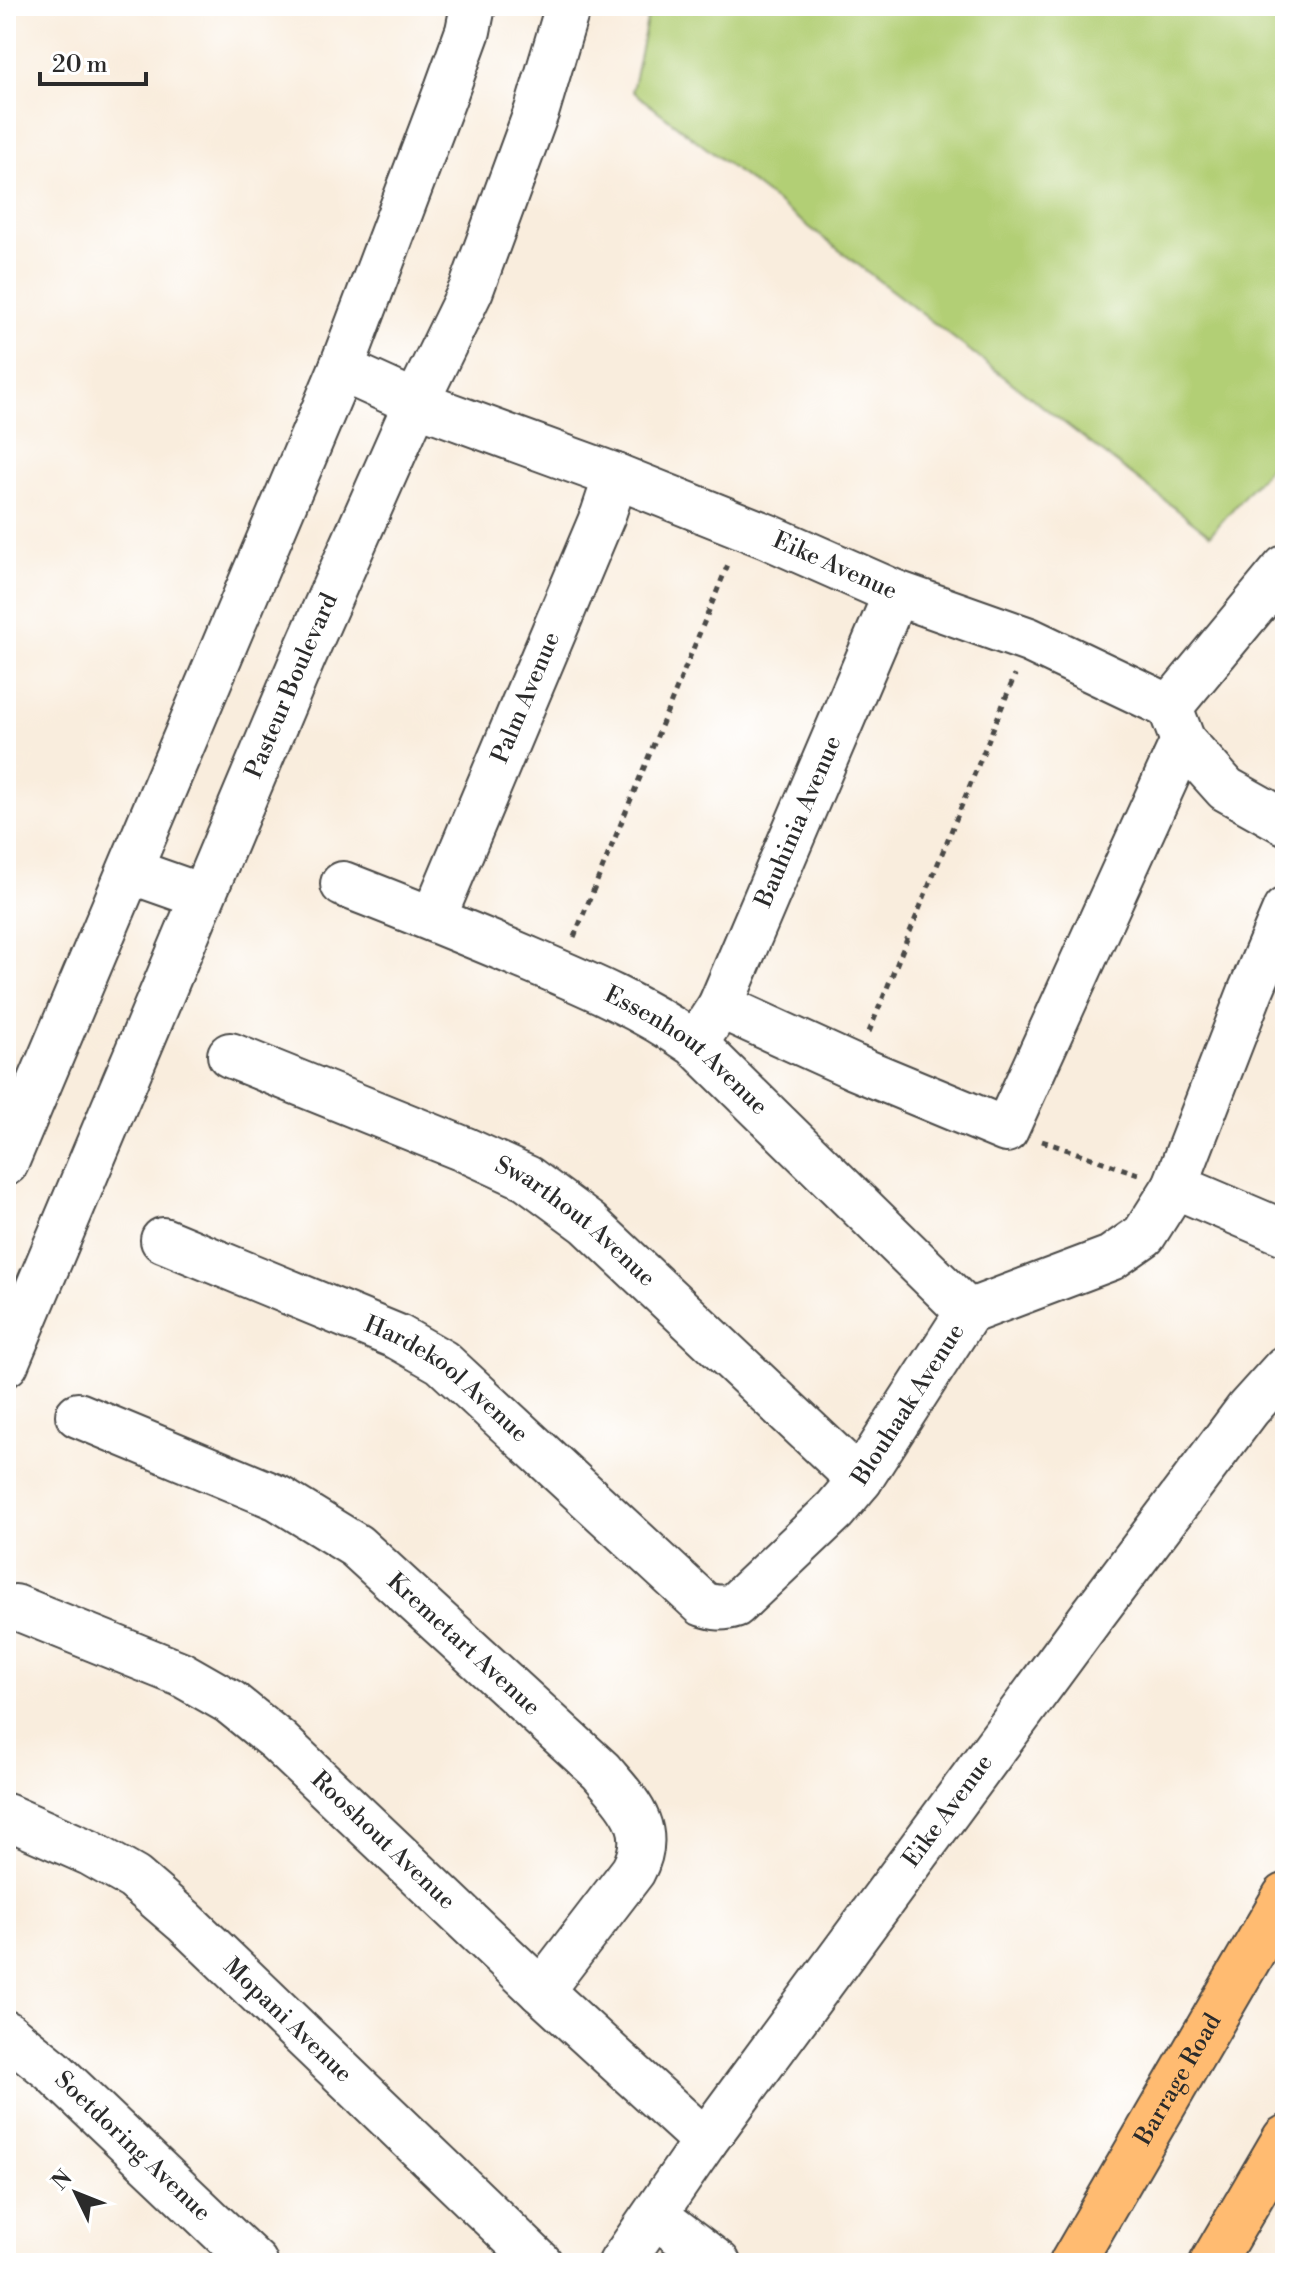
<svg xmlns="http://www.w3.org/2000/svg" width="1291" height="2269" viewBox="0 0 1291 2269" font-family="'Libre Bodoni',serif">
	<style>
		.green { fill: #b2cf75; stroke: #6e7d50; stroke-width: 2 }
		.building { fill: #dea087 }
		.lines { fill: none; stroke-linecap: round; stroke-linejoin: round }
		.minor-casing { stroke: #4a4846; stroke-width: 48 }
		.major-casing { stroke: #4a4846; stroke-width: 48 }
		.path { stroke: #4a4846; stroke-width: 5; stroke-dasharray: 6 6; stroke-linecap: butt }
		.minor { stroke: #fff; stroke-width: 44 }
		.major { stroke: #ffbb71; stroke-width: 44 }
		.labels { text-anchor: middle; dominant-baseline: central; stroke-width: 8; stroke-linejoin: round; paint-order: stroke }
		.street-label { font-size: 24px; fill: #2b2b2b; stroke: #fff }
	</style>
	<rect width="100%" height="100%" fill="#fff"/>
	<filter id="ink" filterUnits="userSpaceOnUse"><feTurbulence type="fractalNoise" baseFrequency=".0125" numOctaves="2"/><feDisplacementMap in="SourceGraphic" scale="16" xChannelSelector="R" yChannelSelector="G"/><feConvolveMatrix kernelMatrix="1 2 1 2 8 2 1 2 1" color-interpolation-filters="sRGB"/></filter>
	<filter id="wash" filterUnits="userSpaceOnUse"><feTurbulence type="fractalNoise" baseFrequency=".006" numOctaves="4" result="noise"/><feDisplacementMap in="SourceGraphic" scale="32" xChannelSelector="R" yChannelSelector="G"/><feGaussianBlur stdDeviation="1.8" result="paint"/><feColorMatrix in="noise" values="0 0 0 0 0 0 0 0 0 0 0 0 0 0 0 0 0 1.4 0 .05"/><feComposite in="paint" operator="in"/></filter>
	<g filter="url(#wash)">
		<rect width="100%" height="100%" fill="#f9eddd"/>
		<path class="green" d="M650 6H1285V449L1210 535 632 91Z"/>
		<g id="blocks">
			<path class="building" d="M664 2251 683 2263H657Z"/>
		</g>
	</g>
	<g filter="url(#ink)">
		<use href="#blocks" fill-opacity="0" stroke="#4a4846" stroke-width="2"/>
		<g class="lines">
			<defs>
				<g id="minor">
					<path id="s1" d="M341 369 416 403 616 476 769 537 896 593 1029 640 1170 707 1183 741 1226 789 1285 822"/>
					<path d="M1170 707 1285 568"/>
					<path d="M130 871 201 896"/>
					<path id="s2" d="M343 884C405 908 465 932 526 958 585 983 642 1007 695 1044L968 1312"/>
					<path id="s3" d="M433 919 603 515 616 476"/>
					<path d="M720 1006 854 1067 1006 1130 1183 741"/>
					<path id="s4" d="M705 1029 720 1006 896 593"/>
					<path id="s5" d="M230 1055 466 1150 527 1178 588 1223 860 1480"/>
					<path d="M6 1163 341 369 444 97 468 31 473 6"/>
					<path d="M1175 1186 1285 1233"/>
					<path id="s6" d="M163 1240 398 1337 442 1362 703 1604C715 1608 723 1609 735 1605L835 1510 860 1480 968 1312 1111 1258 1144 1235 1175 1186 1251 990 1285 910"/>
					<path id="s7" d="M6 1364 303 658 416 403 471 290 537 110 568 6"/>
					<path id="s8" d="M78 1415 278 1498 356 1546 601 1771C628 1803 656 1828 633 1871L541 1991"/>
					<path id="s9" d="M15 1607 181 1674 230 1702 277 1740 541 1991 705 2141"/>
					<path id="s10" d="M6 1816 90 1853 134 1878 184 1921 540 2263"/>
					<path id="s11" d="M6 2033 52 2070 255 2263"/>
					<path d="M655 2215 718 2263"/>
					<path id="s12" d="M621 2263 705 2141 1092 1616 1248 1409 1285 1368"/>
				</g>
				<g id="major">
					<path id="s13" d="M1072 2263 1285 1896"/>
					<path d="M1212 2263 1285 2138"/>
				</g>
			</defs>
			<use href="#minor" class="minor-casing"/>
			<use href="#major" class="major-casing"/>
			<g class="path">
				<path d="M574 937 729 562"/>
				<path d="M869 1032 1015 675"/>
				<path d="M1042 1141 1138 1174"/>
			</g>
			<use href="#minor" class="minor"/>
			<use href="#major" class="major"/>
		</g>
	</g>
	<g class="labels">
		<g class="street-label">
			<text stroke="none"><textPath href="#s1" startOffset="532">Eike Avenue</textPath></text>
			<text stroke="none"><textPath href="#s7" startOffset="736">Pasteur Boulevard</textPath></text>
			<text stroke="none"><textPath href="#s3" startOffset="240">Palm Avenue</textPath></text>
			<text stroke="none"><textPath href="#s4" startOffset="228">Bauhinia Avenue</textPath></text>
			<text stroke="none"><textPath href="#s2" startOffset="384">Essenhout Avenue</textPath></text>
			<text stroke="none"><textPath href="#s5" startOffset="386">Swarthout Avenue</textPath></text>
			<text stroke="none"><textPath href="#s6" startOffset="318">Hardekool Avenue</textPath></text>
			<text stroke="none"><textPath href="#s6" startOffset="960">Blouhaak Avenue</textPath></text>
			<text stroke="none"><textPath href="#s8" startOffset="454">Kremetart Avenue</textPath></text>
			<text stroke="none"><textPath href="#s12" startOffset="558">Eike Avenue</textPath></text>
			<text stroke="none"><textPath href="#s9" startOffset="442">Rooshout Avenue</textPath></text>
			<text stroke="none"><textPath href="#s10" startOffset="352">Mopani Avenue</textPath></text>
			<text stroke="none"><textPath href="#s13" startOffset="212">Barrage Road</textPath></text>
			<text stroke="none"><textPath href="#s11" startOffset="170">Soetdoring Avenue</textPath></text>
		</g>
	</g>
	<rect width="1291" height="2269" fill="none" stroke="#fff" stroke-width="32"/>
	<g transform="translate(76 2193) rotate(313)" stroke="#ffffff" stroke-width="6" paint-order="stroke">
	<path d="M0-6L14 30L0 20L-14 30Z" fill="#2b2b2b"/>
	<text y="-12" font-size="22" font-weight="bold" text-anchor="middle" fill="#2b2b2b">N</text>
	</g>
	<path d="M40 72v12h106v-12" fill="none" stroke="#2b2b2b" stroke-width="4"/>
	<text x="52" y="72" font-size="24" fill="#2b2b2b" stroke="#ffffff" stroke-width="6" paint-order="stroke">20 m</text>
</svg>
